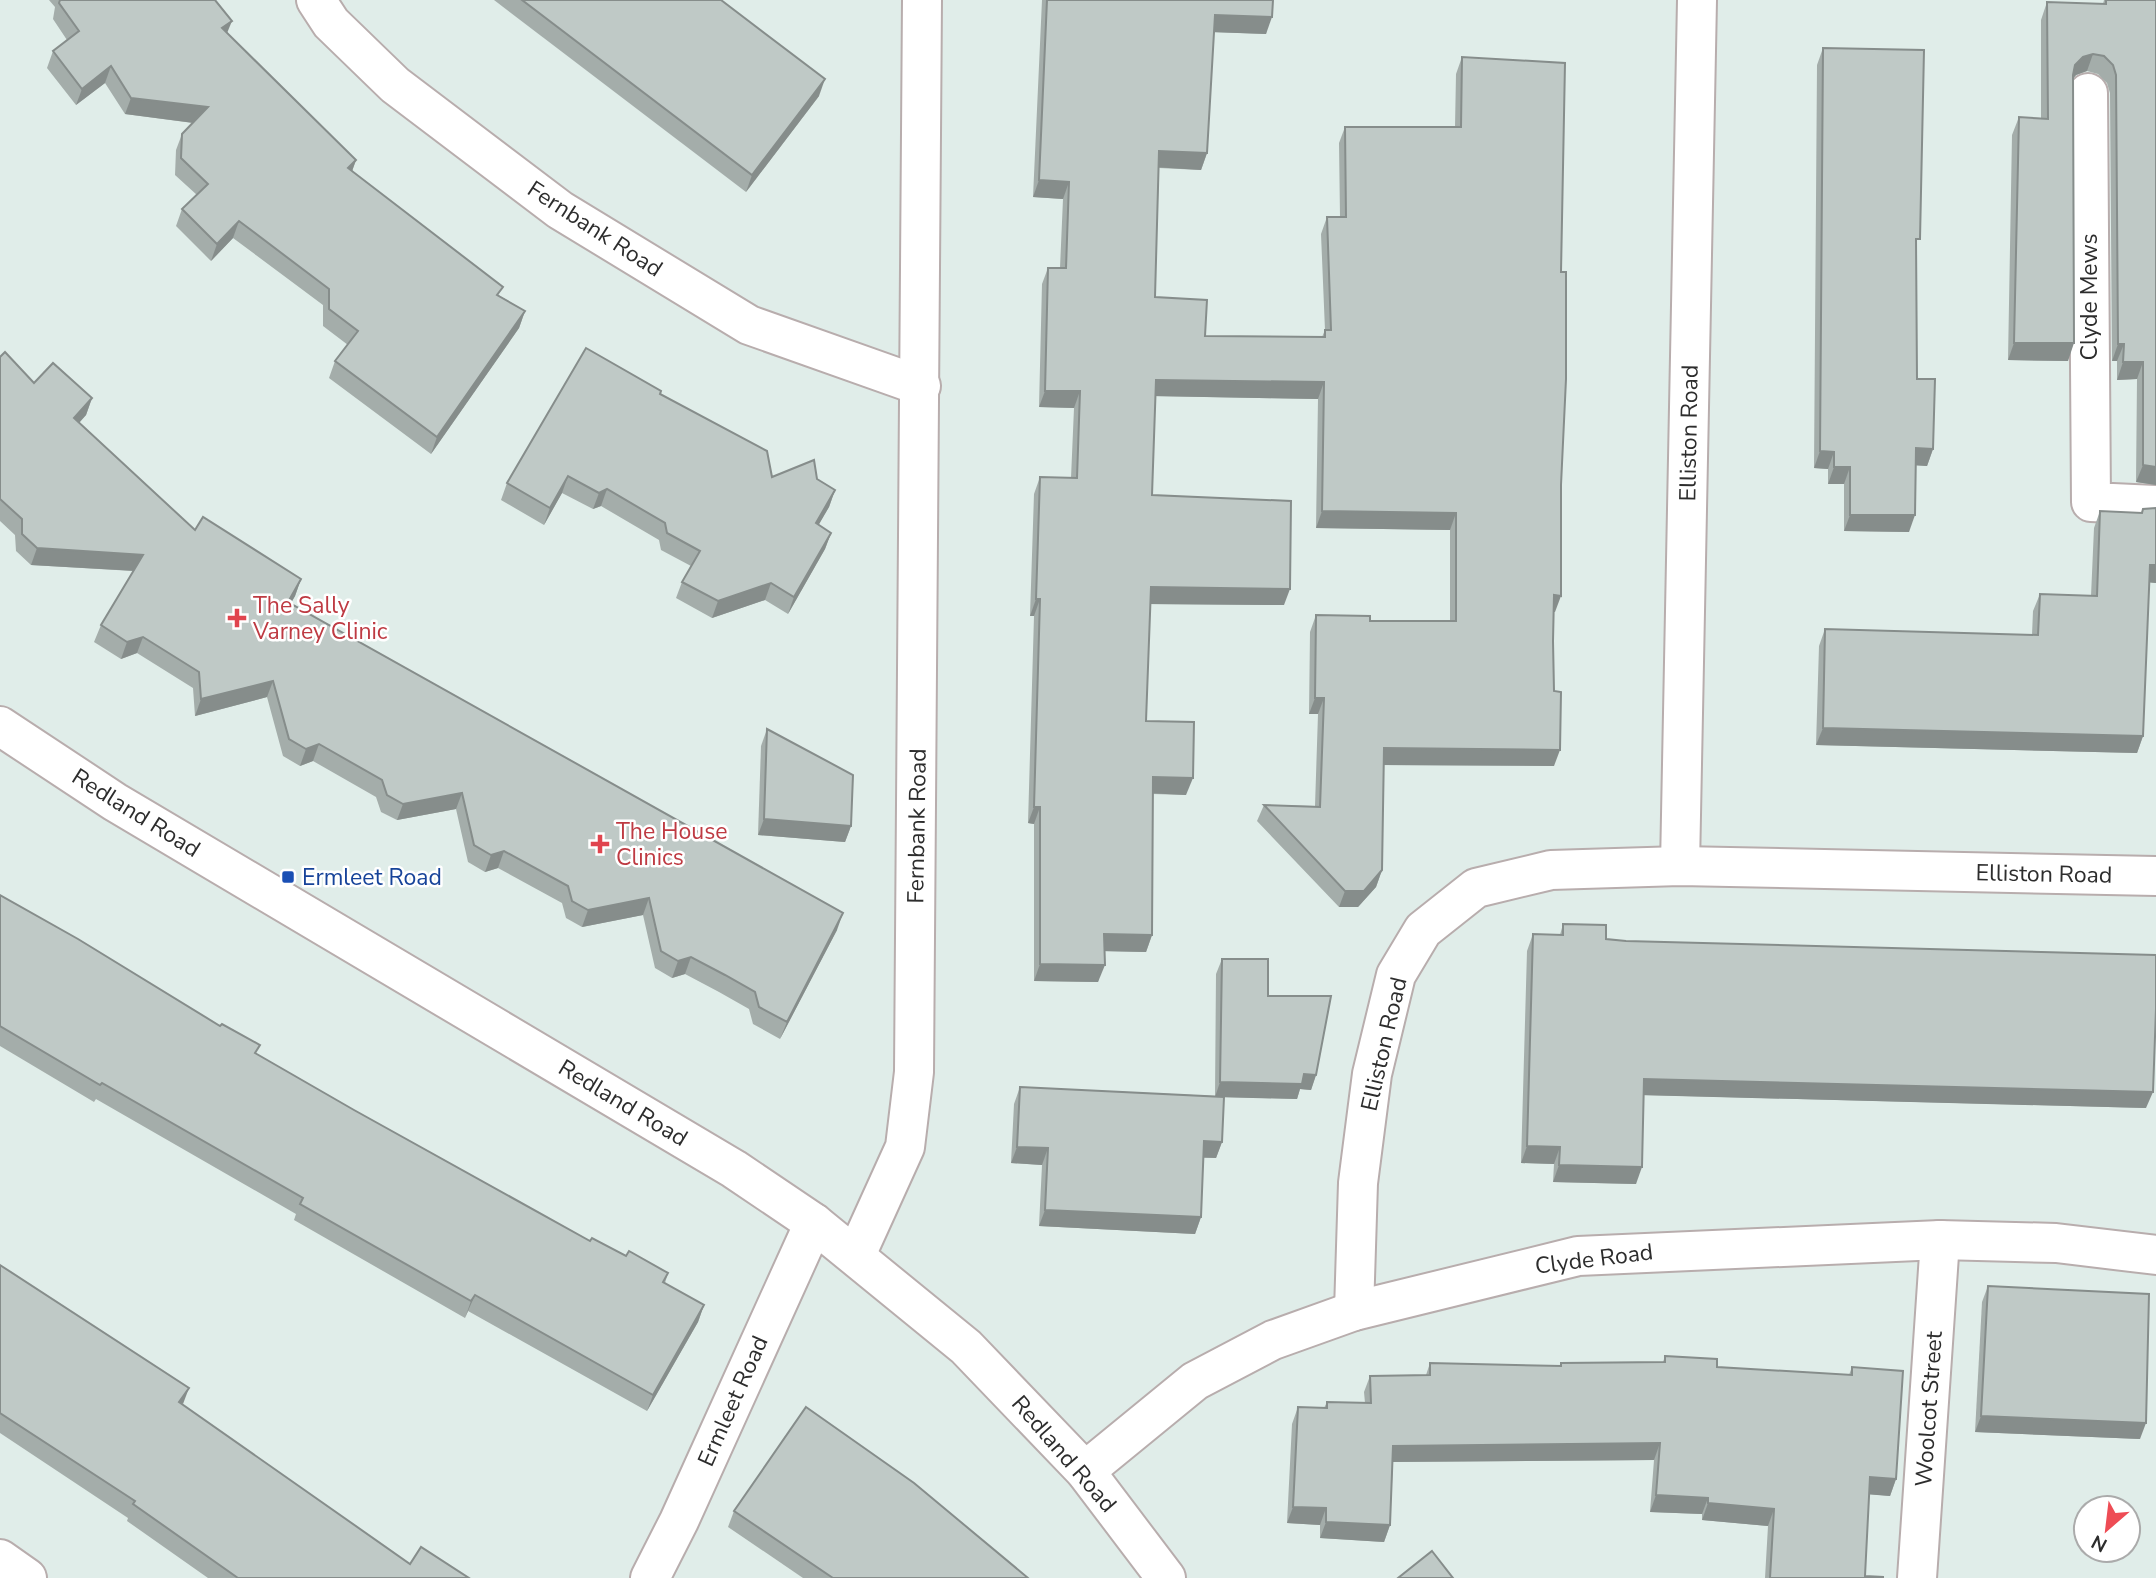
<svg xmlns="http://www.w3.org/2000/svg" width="2156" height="1578" viewBox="0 0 2156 1578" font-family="'Nunito Sans',sans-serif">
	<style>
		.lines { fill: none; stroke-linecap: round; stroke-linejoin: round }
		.minor-casing { stroke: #b8adad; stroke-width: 42 }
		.minor { stroke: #fff; stroke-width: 38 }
		.wall { fill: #a4adaa }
		.shaded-wall { fill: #868d8b }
		.building { fill: #bfc9c6; stroke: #868d8b; stroke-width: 2 }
		.health-dot { fill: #e0444e; stroke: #fff; stroke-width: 2.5 }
		.transit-dot { fill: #1a4fb4; stroke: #fff; stroke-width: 2.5 }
		.labels { text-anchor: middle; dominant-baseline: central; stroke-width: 5; stroke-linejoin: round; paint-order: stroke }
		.street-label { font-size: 23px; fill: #2d2d2d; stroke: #fff }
		.health-label { font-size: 23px; fill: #be3a42; stroke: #fff; text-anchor: start }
		.transit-label { font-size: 23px; fill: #164399; stroke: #fff; text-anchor: start }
	</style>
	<rect width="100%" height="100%" fill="#e0ede9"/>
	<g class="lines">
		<defs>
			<g id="minor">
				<path d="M316 0 331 23 395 85 560 210 749 325 921 386"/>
				<path d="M2088 93 2091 502 2156 505"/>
				<path d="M0 726 115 802 734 1169 814 1223 966 1347 1085 1471 1166 1578"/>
				<path d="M1680 866 1697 0"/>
				<path d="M856 1255 905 1147 914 1072 922 0"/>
				<path d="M1354 1311 1358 1183 1372 1074 1396 975 1423 930 1476 888 1551 870 1680 866 2156 876"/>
				<path d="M1085 1471 1195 1381 1273 1340 1354 1311 1578 1256 1940 1240 2056 1243 2156 1255"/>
				<path d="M0 1559 27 1578"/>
				<path d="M650 1578 679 1521 814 1223"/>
				<path d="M1917 1578 1940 1240"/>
			</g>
		</defs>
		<use href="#minor" class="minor-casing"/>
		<use href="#minor" class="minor"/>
	</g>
	<g class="wall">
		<path d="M49 0H215L227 33 356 160 352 171 500 296 525 311 519 328 431 454 329 378 335 361 348 345 323 326V305L233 238 211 261 176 226 182 209 197 195 175 175 176 150 182 134 193 123 125 114 105 83 76 105 47 68 53 51 67 40 53 19 55 7Z"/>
		<path d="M494 0H721L819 96 746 192Z"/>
		<path d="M1042 0H1273L1266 34 1214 32 1207 153 1201 170 1159 168 1155 297 1205 336 1322 337 1325 330 1321 234 1327 217H1340L1339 143 1345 127H1455L1456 74 1462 57 1561 272 1555 612H1553L1554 766 1384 765 1382 870 1376 887 1358 907H1339L1257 821 1264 805 1315 806 1318 714H1309L1310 632 1316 615 1370 621H1450V530L1316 528 1318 399 1155 396 1152 495 1284 605 1150 604 1146 721 1186 795 1153 794 1152 935 1146 952 1105 951 1098 982 1034 981V824L1028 823 1034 616H1030L1034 494 1040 477 1071 478 1074 408 1039 407 1042 284 1048 268H1060L1063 199 1033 197Z"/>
		<path d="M2104 0H2156V485L2136 482 2137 379 2117 380V361H2112L2110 93 2107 83 2098 74 2087 71 2076 75 2073 79 2068 361 2008 360 2012 135 2019 117 2041 118V20L2047 2 2103 4Z"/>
		<path d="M1823 48 1917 248V379L1933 449 1927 466 1915 465 1909 532 1844 531V484H1828V469L1814 468 1817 65Z"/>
		<path d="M0 357 34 383 92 398 86 415 79 423 195 530 301 579 295 596 291 603 837 930 780 1039 753 1024 749 1009 719 992 685 974 672 978 655 968 643 915 582 927 566 918 562 903 498 868 485 872 468 862 456 809 397 820 381 812 376 797 313 761 300 766 283 756 267 697 195 716 193 688 137 653 121 659 94 642 101 625 133 571 31 565 16 551 15 535 0 521Z"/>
		<path d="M660 394 772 477 817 479 835 490 829 507 818 525 831 533 825 549 788 614 765 600 712 618 676 598 682 582 691 566 661 550 659 540 601 506 593 509 562 493 544 525 501 500 507 483Z"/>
		<path d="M2156 508V583L2149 582 2143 736 2137 753 1816 745 1819 646 1825 629 2032 635 2033 611 2040 594 2091 596 2094 528 2100 511 2141 513 2143 509Z"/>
		<path d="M767 729 851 826 845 842 758 835 761 746Z"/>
		<path d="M0 895 257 1054 354 1110 590 1241 668 1273 665 1283 704 1305 698 1322 647 1411 468 1311 465 1318 294 1220 296 1214 96 1099 94 1102 0 1046Z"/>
		<path d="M1563 924 1606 939 2146 1108 1644 1095 1636 1184 1553 1182 1554 1164 1521 1163 1527 951 1533 934 1560 935Z"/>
		<path d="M1222 959 1268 996 1316 1075 1311 1090 1300 1089 1297 1099 1224 1097 1222 1142 1216 1158H1203L1201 1217 1195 1234 1039 1226 1042 1165 1011 1163 1014 1104 1020 1087 1215 1096 1216 974Z"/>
		<path d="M0 1265 182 1405 410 1564 469 1578H208L127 1521 128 1518 0 1433Z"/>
		<path d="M1988 1286 2140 1439 1975 1432 1982 1302Z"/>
		<path d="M1665 1356 1717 1367 1849 1375 1852 1367 1896 1479 1890 1496 1869 1494 1865 1576 1883 1578H1765L1768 1526 1702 1520V1514L1650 1512 1654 1460 1393 1462 1390 1525 1384 1542 1320 1538V1525L1287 1523 1292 1424 1298 1407 1324 1408 1327 1402 1365 1403 1364 1392 1370 1376 1426 1375 1430 1363 1560 1366 1561 1363 1663 1362Z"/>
		<path d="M734 1511 1028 1578H803L728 1527Z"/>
	</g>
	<g class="shaded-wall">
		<path d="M1215 15 1272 17 1266 34 1209 32Z"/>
		<path d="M232 21 225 38 222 28Z"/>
		<path d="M2093 54 2087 71 2076 75 2069 83 2075 65 2083 57Z"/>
		<path d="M111 66 105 83 76 105 82 89Z"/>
		<path d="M825 79 819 96 746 192 752 175Z"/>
		<path d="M131 98 208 107 202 124 125 114Z"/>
		<path d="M1159 151 1207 153 1201 170 1153 167Z"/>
		<path d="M356 160 350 177 348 168Z"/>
		<path d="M1039 180 1069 182 1063 199 1033 197Z"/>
		<path d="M239 221 233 238 211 261 217 244Z"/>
		<path d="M525 311 519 328 431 454 437 437Z"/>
		<path d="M2014 343H2074L2068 361 2008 360Z"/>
		<path d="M2118 344H2124L2117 361H2112Z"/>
		<path d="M2123 362H2143L2137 379 2117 380Z"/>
		<path d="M1156 380 1324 382 1318 399 1150 396Z"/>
		<path d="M1045 391H1080L1074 408 1039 407Z"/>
		<path d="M92 398 86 415 68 435 74 418Z"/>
		<path d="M1916 448 1933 449 1927 466 1909 465Z"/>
		<path d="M1820 451 1834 452 1828 469 1814 468Z"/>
		<path d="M2143 465 2156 467V485L2136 482Z"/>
		<path d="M1834 467H1850L1844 484H1828Z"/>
		<path d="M568 476 562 493 544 525 550 508Z"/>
		<path d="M607 489 601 506 593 509 599 493Z"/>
		<path d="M835 490 829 507 810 540 816 523Z"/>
		<path d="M1322 511 1456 513 1450 530 1316 528Z"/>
		<path d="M1850 515H1915L1909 532 1844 531Z"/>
		<path d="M831 533 825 549 788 614 794 597Z"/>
		<path d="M37 548 143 555 137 571 31 565Z"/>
		<path d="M2150 565H2156V583L2144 582Z"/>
		<path d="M301 579 295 596 282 618 288 602Z"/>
		<path d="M771 583 765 600 712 618 718 601Z"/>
		<path d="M1151 587 1290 589 1284 605 1144 604Z"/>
		<path d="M1554 595 1561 596 1555 612H1547Z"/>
		<path d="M1036 599H1040L1034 616H1030Z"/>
		<path d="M143 637 137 653 121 659 127 642Z"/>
		<path d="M273 681 267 697 195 716 201 699Z"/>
		<path d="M1315 698H1324L1318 714H1309Z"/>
		<path d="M1823 728 2143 736 2137 753 1816 745Z"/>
		<path d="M319 744 313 761 300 766 306 749Z"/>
		<path d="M1384 748 1560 750 1554 766 1378 765Z"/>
		<path d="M1153 777 1193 778 1186 795 1146 793Z"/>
		<path d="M462 793 456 809 397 820 403 804Z"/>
		<path d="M1034 807H1040L1034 824 1028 823Z"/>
		<path d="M764 819 851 826 845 842 758 835Z"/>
		<path d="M504 851 498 868 485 872 491 855Z"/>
		<path d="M1382 870 1376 887 1358 907H1339L1345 891Z"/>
		<path d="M649 898 643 915 582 927 588 910Z"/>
		<path d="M843 913 837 930 780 1039 787 1022Z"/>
		<path d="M1104 934 1152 935 1146 952 1098 951Z"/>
		<path d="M691 957 685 974 672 978 678 961Z"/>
		<path d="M1040 964 1105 965 1098 982 1034 981Z"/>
		<path d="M1304 1074 1316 1075 1311 1090 1300 1089 1297 1099 1215 1097 1220 1082Z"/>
		<path d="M1644 1079 2153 1092 2146 1108 1638 1095Z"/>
		<path d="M1204 1141 1222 1142 1216 1158 1198 1157Z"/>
		<path d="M1527 1146 1560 1147 1554 1164 1521 1163Z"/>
		<path d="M1017 1147 1048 1148 1042 1165 1011 1163Z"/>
		<path d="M1559 1165 1642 1167 1636 1184 1553 1182Z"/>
		<path d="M1045 1210 1201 1217 1195 1234 1039 1226Z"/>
		<path d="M475 1295 468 1311 465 1318 471 1301Z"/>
		<path d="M704 1305 698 1322 647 1411 653 1395Z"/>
		<path d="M189 1388 183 1404 179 1402Z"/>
		<path d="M1981 1416 2146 1423 2140 1439 1975 1432Z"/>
		<path d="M1660 1443 1654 1460 1387 1462 1393 1446Z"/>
		<path d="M1870 1477 1896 1479 1890 1496 1864 1494Z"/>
		<path d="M1656 1495 1708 1498 1702 1514 1650 1512Z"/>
		<path d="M1708 1503 1774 1509 1768 1526 1702 1520Z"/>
		<path d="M1293 1507 1326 1508 1320 1525 1287 1523Z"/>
		<path d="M1326 1522 1390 1525 1384 1542 1320 1538Z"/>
	</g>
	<g class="building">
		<path d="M60 0H215L232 21 222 28 356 160 348 168 503 287 497 295 525 311 437 437 335 361 358 331 329 309V289L239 221 217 244 182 209 208 184 181 158 182 134 208 107 131 98 111 66 82 89 53 51 79 31 59 3Z"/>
		<path d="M522 0H721L825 79 752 175Z"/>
		<path d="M1047 0H1273L1272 17 1215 15 1207 153 1159 151 1155 297 1207 300 1205 336 1325 337V330H1331L1327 217H1346L1345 127H1461L1462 57 1565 63 1561 272H1566V379L1561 485V596L1554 595 1553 641 1554 691 1561 692 1560 750 1384 748 1382 870 1364 891H1345L1264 805 1320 807 1324 698H1315L1316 615 1370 616V621H1456V513L1322 511 1324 382 1156 380 1152 495 1291 501 1290 589 1151 587 1146 721 1194 722 1193 778 1153 777 1152 935 1104 934 1105 965 1040 964V807H1034L1040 599H1036L1040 477 1077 478 1080 391H1045L1048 268H1066L1069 182 1039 180Z"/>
		<path d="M2106 0H2156V467L2143 465V362H2123L2124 344H2118L2116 75 2113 65 2104 56 2093 54 2083 57 2075 65 2073 75 2074 343H2014L2019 117 2048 119 2047 2 2106 4Z"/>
		<path d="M1823 48 1924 50 1920 239H1916L1917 379H1935L1933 449 1916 448 1915 515H1850V467H1834V452L1820 451Z"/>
		<path d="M586 348 661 391 660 394 767 451 772 477 814 460 817 479 835 490 816 523 831 533 794 597 771 583 718 601 682 582 700 551 667 533 665 523 607 489 599 493 568 476 550 508 507 483Z"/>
		<path d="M5 352 34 383 53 363 92 398 74 418 195 530 203 517 301 579 288 602 843 913 787 1022 759 1007 755 992 725 975 691 957 678 961 661 951 649 898 588 910 572 901 568 886 504 851 491 855 474 845 462 793 403 804 387 795 382 780 319 744 306 749 289 739 273 681 201 699 199 672 143 637 127 642 101 625 143 555 37 548 22 534V519L0 499V357Z"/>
		<path d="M2156 508V565H2150L2143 736 1823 728 1825 629 2038 635 2040 594 2097 596 2100 511 2142 513 2143 509Z"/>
		<path d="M767 729 853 775 851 826 764 819Z"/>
		<path d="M0 895 78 939 220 1026 222 1024 260 1045 255 1053 354 1110 590 1241 592 1238 626 1256 629 1251 668 1273 663 1282 704 1305 653 1395 475 1295 471 1301 300 1204 303 1198 102 1083 100 1085 0 1026Z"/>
		<path d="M1563 924 1606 925V939L1626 941 2156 955V1009L2153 1092 1644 1079 1642 1167 1559 1165 1560 1147 1527 1146 1533 934 1563 935Z"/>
		<path d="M1222 959H1268V996H1331L1316 1075 1304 1074 1302 1084 1220 1082Z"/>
		<path d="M1020 1087 1224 1097 1222 1142 1204 1141 1201 1217 1045 1210 1048 1148 1017 1147Z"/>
		<path d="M0 1265 189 1388 179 1402 410 1564 421 1547 469 1578H238L133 1504 135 1501 0 1413Z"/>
		<path d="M1988 1286 2149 1294 2146 1423 1981 1416Z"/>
		<path d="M1665 1356 1717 1359V1367L1852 1375V1367L1903 1371 1896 1479 1870 1477 1865 1576 1883 1577V1578H1770L1774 1509 1708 1503V1498L1656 1495 1660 1443 1393 1446 1390 1525 1326 1522V1508L1293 1507 1298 1407 1327 1408V1402L1371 1403 1370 1376 1430 1375V1363L1561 1366V1363L1665 1362Z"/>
		<path d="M806 1407 914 1483 1028 1578H833L734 1511Z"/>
		<path d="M1432 1551 1453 1578H1398Z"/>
	</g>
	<g class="health-dot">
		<path d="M233.5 607.5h7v7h7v7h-7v7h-7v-7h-7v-7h7z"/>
		<path d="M596.5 833.5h7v7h7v7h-7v7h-7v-7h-7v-7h7z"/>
	</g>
	<rect class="transit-dot" x="281" y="870" width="14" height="14" rx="3.5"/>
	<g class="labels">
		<g class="street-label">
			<text transform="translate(595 229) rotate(33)">Fernbank Road</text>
			<text transform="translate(2089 297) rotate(-90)">Clyde Mews</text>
			<text transform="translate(1689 433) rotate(-89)">Elliston Road</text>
			<text transform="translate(136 813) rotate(32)">Redland Road</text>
			<text transform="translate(917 826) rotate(-89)">Fernbank Road</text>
			<text transform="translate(2044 874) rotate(1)">Elliston Road</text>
			<text transform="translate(1384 1044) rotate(-77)">Elliston Road</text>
			<text transform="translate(623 1103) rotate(31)">Redland Road</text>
			<text transform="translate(1594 1259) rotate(-7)">Clyde Road</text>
			<text transform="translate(733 1401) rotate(-66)">Ermleet Road</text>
			<text transform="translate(1929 1409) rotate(-86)">Woolcot Street</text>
			<text transform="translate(1064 1454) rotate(49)">Redland Road</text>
		</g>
		<g class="health-label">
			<text x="253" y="605">The Sally<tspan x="253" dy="26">Varney Clinic</tspan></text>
			<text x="616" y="831">The House<tspan x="616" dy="26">Clinics</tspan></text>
		</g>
		<g class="transit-label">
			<text x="302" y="877">Ermleet Road</text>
		</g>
	</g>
	<g transform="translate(2107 1529) rotate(208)"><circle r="33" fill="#ffffff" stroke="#ababab" stroke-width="2"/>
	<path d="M0-5L12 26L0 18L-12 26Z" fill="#ee4c55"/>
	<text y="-10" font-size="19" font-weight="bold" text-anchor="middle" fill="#2d2d2d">N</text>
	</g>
</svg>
